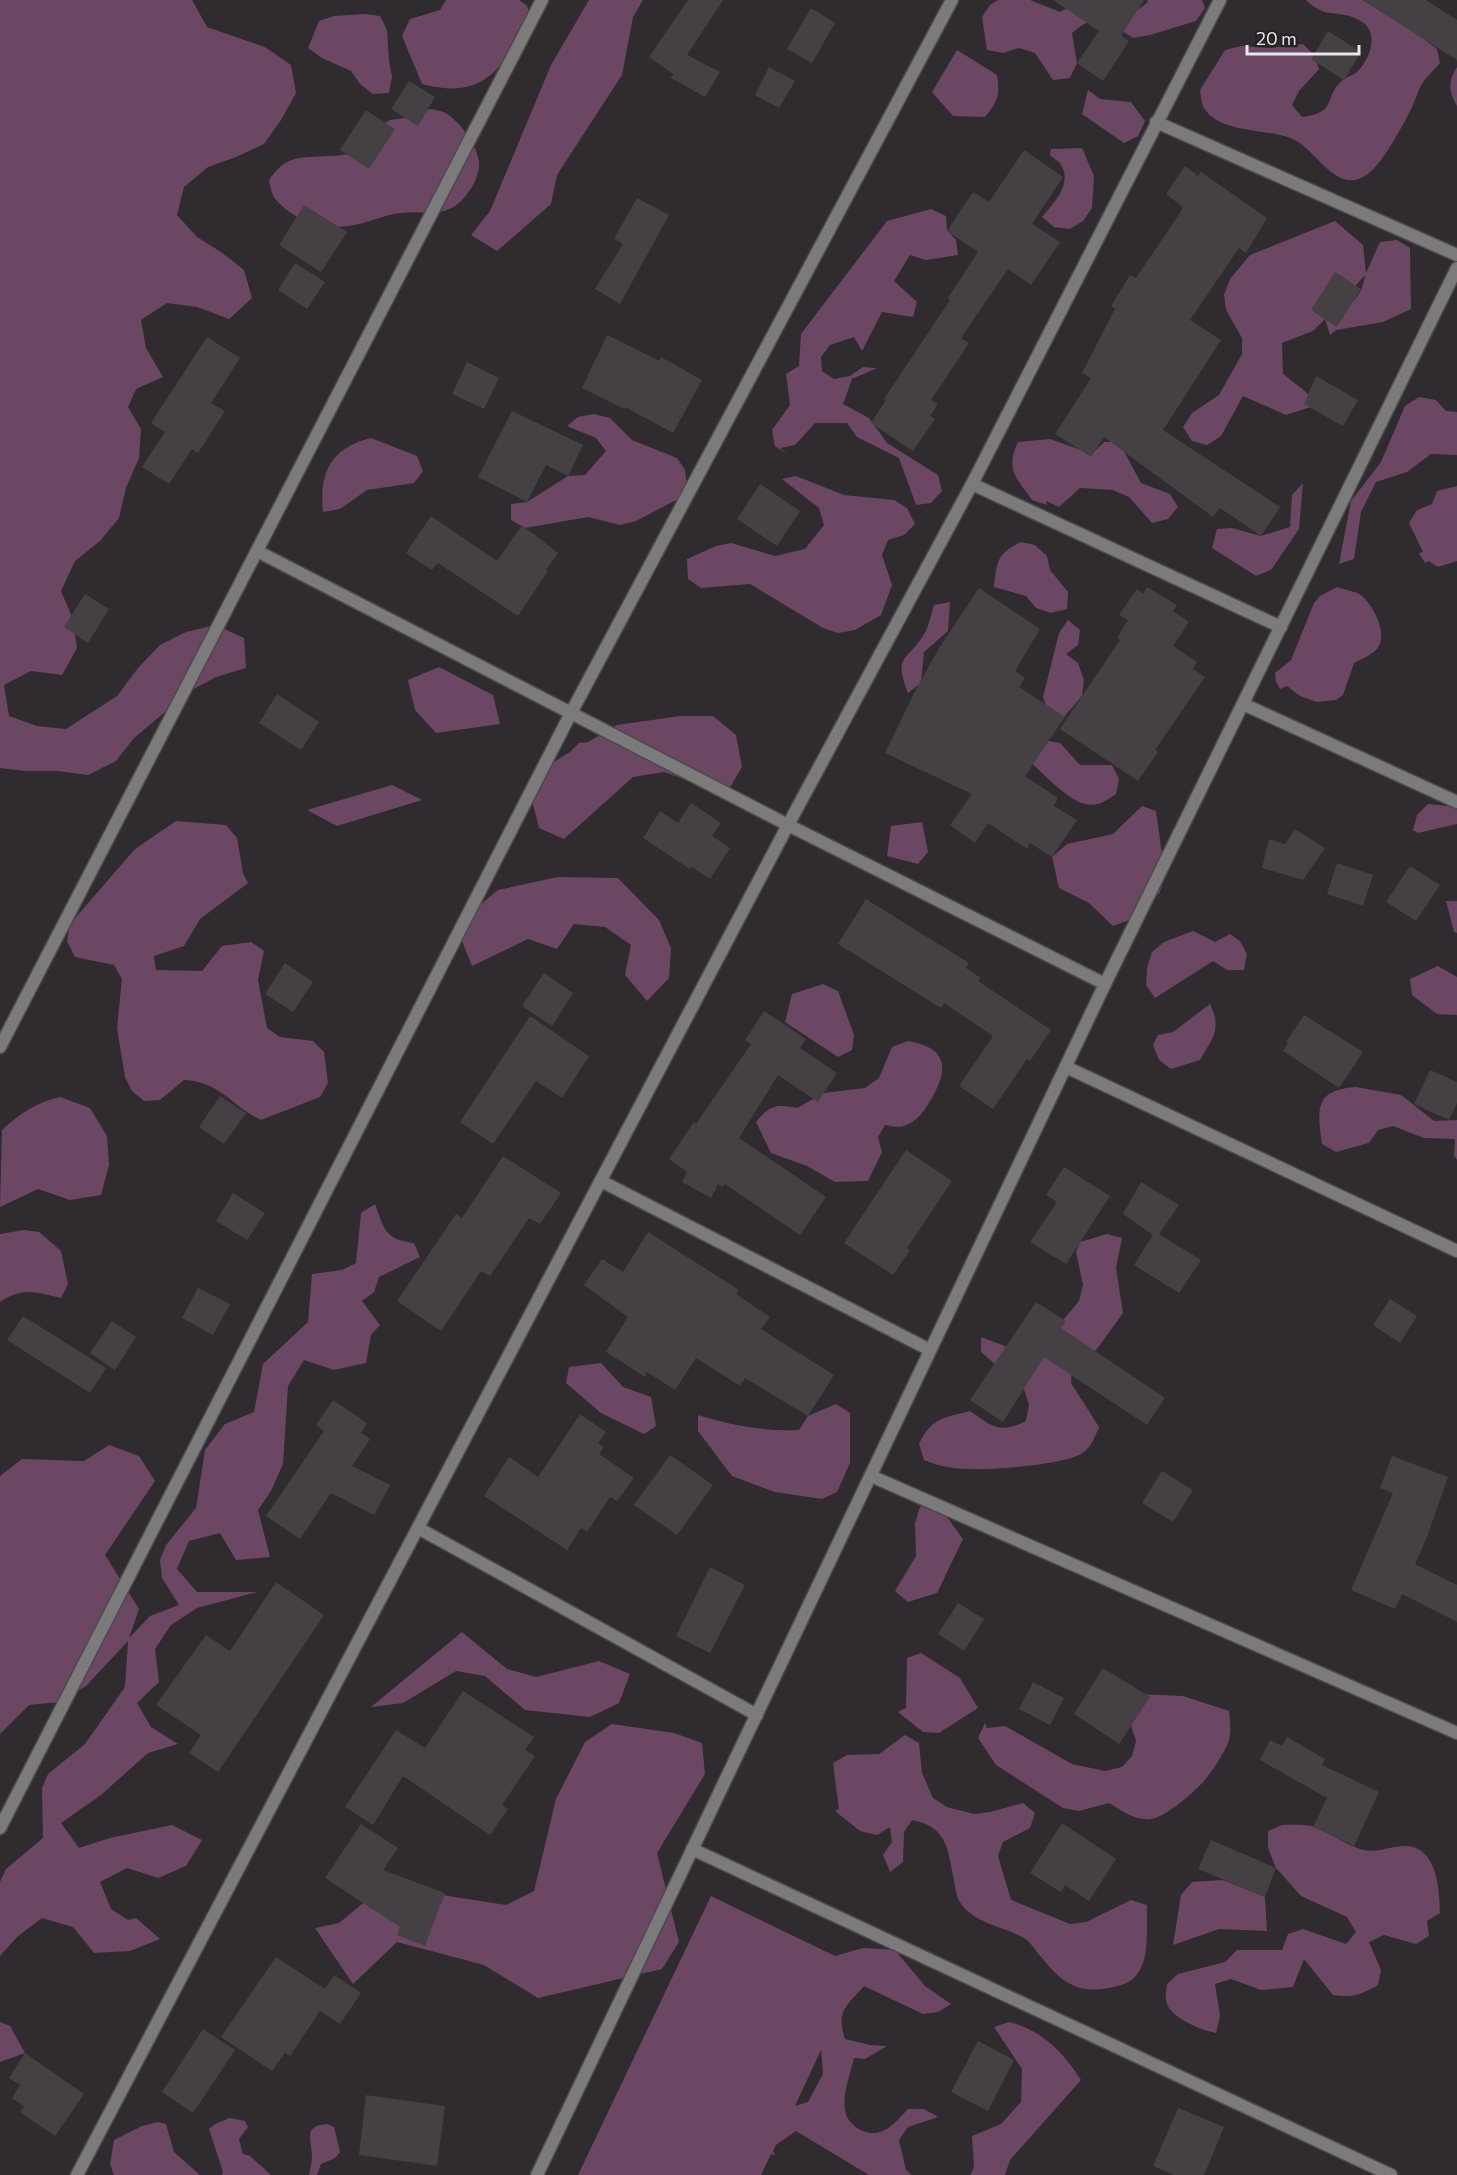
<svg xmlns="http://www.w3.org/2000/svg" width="1457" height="2175" viewBox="0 0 1457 2175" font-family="Commissioner,sans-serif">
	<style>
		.green { fill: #6b4764; fill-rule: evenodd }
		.building { fill: #454044 }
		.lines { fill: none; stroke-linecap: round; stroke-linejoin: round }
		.street-casing { stroke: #4d494c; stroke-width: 15 }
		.street { stroke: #7c7a7b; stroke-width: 12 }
	</style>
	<rect width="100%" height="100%" fill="#2f2b2e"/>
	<g class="green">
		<path d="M0 0H192L207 27 265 47 291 65 296 93 281 120 264 144 236 157 208 167 184 187 177 215 197 237 221 252 244 270 252 298 229 319 197 307 167 303 141 320 146 348 163 377 136 389 128 407 141 429 139 458 126 488 119 518 100 541 75 561 61 591 72 617 77 648 62 675 31 671 4 685 9 716 37 726 66 729 117 696 138 668 160 645 186 632 216 625 244 638 246 668 216 677 190 691 134 738 116 761 88 775 58 771H26L0 768Z"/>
		<path d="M446 0H519L527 6 532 20C500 67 487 101 422 84L402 36 410 19 440 10Z"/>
		<path d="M589 0H643L633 17 622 75 557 175 551 204 497 251 471 235 490 211 551 65Z"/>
		<path d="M998 0H1030L1060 12 1074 4 1135 12 1147 3 1148 0H1202L1205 8 1196 21 1150 35 1133 38C1121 30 1100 17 1084 24 1080 26 1076 30 1072 33L1077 63 1070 78 1053 80 1035 53 1019 48 1003 53 987 50 982 17 990 5Z"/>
		<path d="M1306 0H1385L1425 40 1437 49 1440 63C1434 70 1427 76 1422 84 1418 90 1416 98 1413 105 1405 122 1383 163 1368 174 1337 197 1317 150 1293 139 1267 128 1220 134 1204 108 1201 103 1201 95 1200 90L1225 50 1241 46 1271 48 1303 44 1314 55 1319 69 1299 91 1292 105 1302 117C1340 112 1322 97 1343 80 1348 76 1355 75 1359 70 1372 55 1380 29 1357 19 1336 9 1327 20 1306 0Z"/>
		<path d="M365 14 380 16 387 30 389 61 392 77 389 93 373 94 360 84 351 71 322 58 308 48 319 21 334 16Z"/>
		<path d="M957 50 997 75C1000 95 998 101 985 117L953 116 932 92Z"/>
		<path d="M1457 67V106C1448 91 1448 81 1457 67Z"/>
		<path d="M1088 90 1100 99 1131 102 1145 121 1138 136 1124 143 1082 114Z"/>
		<path d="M430 109C435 110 443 111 447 114 461 123 478 146 479 163 480 178 467 198 455 206 438 217 420 210 401 213 383 215 366 224 348 226 322 230 290 219 274 197 271 192 270 185 269 180 287 154 300 158 329 156 339 156 348 154 358 152L376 128 390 120 405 118Z"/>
		<path d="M1082 148 1094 176 1092 208 1083 221 1070 229 1054 227 1042 217C1053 204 1073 184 1061 165 1059 161 1053 158 1050 155L1051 149Z"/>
		<path d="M931 209 946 216 947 230 956 240 958 255 926 260 910 255 894 281 917 302 913 317 882 312 862 351 854 337 830 345 821 357 822 371 834 379 850 376 863 367 877 368 852 379 843 404 869 418 887 443 938 475 942 491 931 503 916 505 899 458 857 437 847 423H815L795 445 780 448 788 455 775 446 772 430 790 405 786 374 799 366 801 334 887 221Z"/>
		<path d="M1335 221 1363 245 1366 273 1380 242 1397 240 1410 248 1411 309 1383 322 1336 330 1330 335 1325 319 1313 331 1282 343 1283 374 1306 392 1317 405 1286 415 1243 396 1221 436 1207 445 1192 441 1183 427 1192 413 1219 395 1242 354V338L1226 310 1224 295 1230 279 1250 255ZM1365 275C1361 302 1348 306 1326 319Z"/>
		<path d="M1419 397 1436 400 1446 411 1457 412V455L1431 454 1407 472 1376 482 1361 512 1354 559 1339 564 1351 501 1381 462 1405 406Z"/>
		<path d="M594 414 610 418 632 440 677 458 685 470 687 486 678 499 636 521 620 525 588 517 525 528 511 520V504L527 502 568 476 585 475 606 451 596 438 567 426 578 417Z"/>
		<path d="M371 438 417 456 423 471 414 483 367 490 340 509 323 512C319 472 331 448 371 438Z"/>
		<path d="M1050 439 1092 454 1104 442H1119L1141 483 1170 494 1178 507 1168 519 1152 523 1129 497 1113 490 1080 488 1059 507 1046 501 1047 505 1032 500C1016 477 1005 470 1018 442Z"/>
		<path d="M796 476 844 495 894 500 907 508 915 524 904 535 888 540 882 555 892 585 881 615 855 630 838 633 823 628 750 584 701 588 688 579 687 559 716 546 731 543 775 556 805 549 824 525 819 508 782 479Z"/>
		<path d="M1303 483 1299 529 1271 570 1256 576 1212 548 1217 529 1232 528 1261 536 1290 527 1292 495Z"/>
		<path d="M1457 486V561L1438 567 1429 561 1425 563 1419 553 1423 552 1409 523 1417 510 1432 504 1437 491Z"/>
		<path d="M1021 542 1035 545 1047 556 1050 570 1068 592 1067 609 1051 613 1036 608 1026 596 994 587C997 562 996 554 1021 542Z"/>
		<path d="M1337 587C1345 590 1357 591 1363 597 1375 608 1390 638 1375 651 1369 656 1360 660 1354 663L1343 695 1336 700 1317 702 1300 696 1287 686 1280 689 1276 682 1275 673 1291 660 1314 603 1320 596Z"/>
		<path d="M950 602 948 631 924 652 921 683 908 693C894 655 905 663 923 636 929 627 931 614 934 605Z"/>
		<path d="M1068 620 1080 630 1078 645 1066 654 1078 663 1084 680 1082 696 1050 733 1049 713 1043 697 1059 633Z"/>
		<path d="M439 667 493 695 500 724 436 733 415 710 408 680Z"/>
		<path d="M680 716H713L736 735 742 767 726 794 664 772 633 777 564 839 539 828 531 796 544 768 570 752 579 743 588 742 617 725Z"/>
		<path d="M1043 740 1060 743 1080 765H1112L1119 779 1116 794C1106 801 1097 807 1085 804 1066 800 1034 764 1018 750Z"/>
		<path d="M392 785 422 800 337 826 307 810Z"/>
		<path d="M1428 804 1457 807V824L1418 833 1413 830 1417 815Z"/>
		<path d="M1142 806 1156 811 1165 876 1160 892 1140 916 1113 926 1089 903 1059 888 1052 857 1067 844 1113 834Z"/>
		<path d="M176 821 226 825 237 838 243 873 248 883 200 919 184 946 154 956 156 970 202 971 222 946 251 942 264 951 258 980 267 1028 280 1037 313 1041 324 1052 328 1083 320 1097 261 1120C231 1106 222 1082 184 1080L160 1100 144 1101 132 1091 125 1077 117 1028 122 979 114 965 75 957 67 941 70 924 135 849Z"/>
		<path d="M922 822 928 852 918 864 887 856 891 826Z"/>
		<path d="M558 877 618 878 659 920 671 948 669 978 647 1001 625 975 631 945 605 927 574 924 557 949 528 939 472 966 460 936 474 910 498 890Z"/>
		<path d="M1446 901H1457V933L1454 932Z"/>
		<path d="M1193 931 1215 942 1230 934 1240 941 1247 954 1244 970H1227L1213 961 1155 998 1146 985 1147 968 1152 952 1164 942Z"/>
		<path d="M1438 966 1457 977V1015L1437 1014 1412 995 1410 979Z"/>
		<path d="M823 984 838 991 854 1035 852 1050 838 1057 785 1022 792 994Z"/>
		<path d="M1210 1004C1222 1030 1213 1037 1200 1060L1171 1069 1159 1060 1153 1045 1158 1035 1173 1032Z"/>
		<path d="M908 1041C949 1048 949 1070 930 1101 923 1113 917 1121 904 1126 898 1128 891 1126 885 1125L878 1137 882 1152 868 1181 835 1182 807 1166 771 1153 756 1122C770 1105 776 1104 797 1108L824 1093 865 1088 879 1078 892 1047Z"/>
		<path d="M1356 1087 1401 1095 1434 1121 1457 1120V1160L1454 1155 1455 1139 1424 1138 1393 1126 1378 1130 1369 1143 1336 1152 1322 1144C1318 1110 1313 1090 1356 1087Z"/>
		<path d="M60 1097 90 1108 107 1136 109 1165 101 1195 70 1200 38 1189 0 1207 2 1130C19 1114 37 1102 60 1097Z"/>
		<path d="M375 1204C385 1230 384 1239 414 1243L420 1257 379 1277 374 1292 362 1301 380 1325 371 1335 366 1363 334 1370 304 1360 288 1386 283 1464 271 1491 258 1510 270 1557 236 1560 220 1533 189 1541 177 1569 197 1592H257L197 1608 171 1625 155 1649 159 1682 137 1703 151 1727 178 1744 148 1753 101 1795 61 1823 79 1848 110 1838 172 1825 202 1840 186 1866 158 1878 127 1868 100 1882 111 1909 128 1920 136 1918 160 1939 130 1951 94 1953 73 1927 42 1918 17 1937 0 1956V1882L6 1869 43 1838 42 1788 48 1774 85 1744 125 1687 128 1641 86 1686 60 1702 29 1705 0 1734V1476L22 1459 84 1461 109 1445 139 1456 155 1481 105 1555 139 1609 129 1638 150 1616 179 1605 162 1578 160 1560 166 1545 196 1508 205 1450 225 1424 254 1412 263 1364 308 1322 312 1274 342 1270 356 1263 361 1213Z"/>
		<path d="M24 1230 39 1232 61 1251 68 1284 61 1298C35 1292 23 1287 0 1302V1234Z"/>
		<path d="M1107 1234 1122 1238 1116 1268 1123 1313 1097 1349 1072 1367 1071 1383 1099 1427C1095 1437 1091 1448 1081 1454 1061 1465 994 1470 969 1469 954 1469 938 1466 924 1460L919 1444C932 1417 944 1418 970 1411 993 1427 999 1434 1026 1421L1029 1405 1024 1389 981 1352V1337L1023 1353 1039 1349 1079 1301 1083 1285 1076 1252 1080 1242Z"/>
		<path d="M601 1363 623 1387 651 1397 656 1426 644 1434 601 1413 566 1383 569 1367Z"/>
		<path d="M836 1404 850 1413V1463L837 1492 822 1499 775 1492 732 1476 698 1431V1415C731 1425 765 1432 799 1430L808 1416Z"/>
		<path d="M933 1498 963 1539 937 1593 908 1602 895 1591 916 1556 915 1523 920 1507Z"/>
		<path d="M462 1632 507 1669 536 1677 599 1661 630 1674 619 1703 590 1717 525 1710 485 1676 456 1671 403 1703 371 1707Z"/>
		<path d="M921 1653 960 1678 978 1708 939 1733 923 1732 898 1712 906 1708 907 1658Z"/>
		<path d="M1136 1694 1183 1696 1229 1711C1230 1721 1232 1733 1228 1743 1222 1756 1213 1771 1203 1782 1193 1793 1166 1817 1151 1819 1135 1821 1122 1811 1109 1803L1079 1811 1063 1808 996 1765 978 1738 985 1723 987 1728 1005 1726 1072 1764 1105 1771 1122 1767 1132 1756 1136 1741 1131 1725Z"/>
		<path d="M612 1724 674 1733 702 1743 705 1774 657 1853 679 1942 662 1969 538 1998 484 1965 397 1942 353 1984 315 1928 339 1923 384 1886 506 1905 534 1891 556 1799 585 1742Z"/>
		<path d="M905 1735 919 1743 922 1773 933 1798 947 1807 974 1814 990 1812 1023 1803 1035 1813 1030 1828 1003 1842 998 1856 1011 1900 1070 1924 1086 1922 1131 1900 1147 1905C1146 1932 1153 1976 1121 1985 1083 1996 1065 1987 1042 1958 1036 1952 1031 1942 1024 1938 1001 1925 972 1924 958 1899 956 1894 955 1886 954 1881 948 1850 948 1827 912 1820L904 1832 903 1862 890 1872 883 1855 892 1842 890 1827 877 1835 860 1831 835 1811 839 1809 833 1763 847 1755 879 1754Z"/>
		<path d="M1282 1825C1292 1825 1305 1824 1314 1827 1330 1832 1344 1844 1360 1849 1377 1854 1389 1846 1406 1846 1437 1847 1440 1890 1440 1913L1427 1921 1429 1936 1416 1944 1384 1935 1369 1942 1381 1970 1378 1985C1360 1995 1353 1998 1333 1995L1304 1959 1293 1987 1261 1990 1231 1979 1215 1984 1220 2016 1216 2033C1201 2030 1179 2021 1169 2008 1164 2001 1166 1991 1167 1984L1178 1974 1225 1962 1237 1950H1282L1288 1934 1303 1929 1346 1944 1356 1932 1347 1917 1301 1896 1276 1868 1268 1848V1831Z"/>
		<path d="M1223 1880 1265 1897 1267 1931 1219 1929 1173 1945 1181 1895 1192 1882Z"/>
		<path d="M711 1896 835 1956 863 1948 895 1950 925 1986 951 2004 938 2012 923 2014 864 1986C846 2007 836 2010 845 2039L870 2045 887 2046 865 2059 854 2058C850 2075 841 2097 846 2114 847 2119 853 2125 857 2128 880 2142 894 2124 908 2109H924L938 2117 908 2127 899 2140 906 2170 912 2175H869L796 2131 776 2145 773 2151 775 2155 771 2154 761 2175H578ZM821 2050 823 2074 808 2102 795 2106Z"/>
		<path d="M0 2022 10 2026 25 2053 0 2062Z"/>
		<path d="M1009 2022C1042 2030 1063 2052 1081 2080L1010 2160 1005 2175H970L974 2168 972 2136 1001 2124 1021 2102 1022 2069 994 2027Z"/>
		<path d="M230 2118 245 2121 248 2127 239 2139 243 2154 250 2156 271 2175H222L223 2172 209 2129 215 2124Z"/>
		<path d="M158 2122 166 2124 174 2152 200 2175H114L110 2164 114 2140 142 2126Z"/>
		<path d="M327 2124 334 2127 340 2152 335 2158 321 2164 317 2175H309C310 2169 312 2162 312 2156 312 2140 302 2126 327 2124Z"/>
	</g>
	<g class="building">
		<path d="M688 0H723L687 55 720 72 705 97 671 78 674 73 673 74 649 57Z"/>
		<path d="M1053 0H1144L1121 36 1129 41 1103 81 1077 63 1099 31Z"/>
		<path d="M1362 0H1426L1457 20V60Z"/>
		<path d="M811 8 835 23 812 63 787 49Z"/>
		<path d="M1328 31 1361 52 1344 80 1311 59Z"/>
		<path d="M769 67 795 81 779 108 755 95Z"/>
		<path d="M409 81 435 97 418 126 391 109Z"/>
		<path d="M366 110 395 129 369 169 340 150Z"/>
		<path d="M1024 150 1063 177 1032 224 1060 242 1031 285 1008 269 961 338 969 343 931 400 938 404 930 416 935 419 913 451 871 423 886 400 884 399 950 300 948 298 978 252 947 231 973 192 989 202Z"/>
		<path d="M1185 166 1198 176 1201 172 1267 218 1246 253 1239 248 1190 320 1221 340 1163 430 1280 507 1261 536 1220 508 1213 517 1104 437 1091 457 1055 434 1091 378 1082 373 1115 309 1111 306 1130 275 1136 278 1180 213 1183 207 1166 194Z"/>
		<path d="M637 198 669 215 620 304 595 289 623 244 614 239Z"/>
		<path d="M304 205 347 232 321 272 279 245Z"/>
		<path d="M295 263 325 282 307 309 278 290Z"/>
		<path d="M1335 272 1361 289 1337 327 1311 310Z"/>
		<path d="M607 335 659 361 661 357 702 380 673 433 625 407 624 409 582 388Z"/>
		<path d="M207 337 240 358 211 403 225 411 198 453 192 449 169 484 142 467 165 432 151 423Z"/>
		<path d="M467 362 499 378 484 409 452 394Z"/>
		<path d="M1316 376 1358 400 1343 426 1304 404Z"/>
		<path d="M512 411 583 445 568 476 546 465 527 502 478 477Z"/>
		<path d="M760 484 800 511 777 546 737 519Z"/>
		<path d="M431 516 497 561 522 525 558 553 546 570 548 571 518 616 438 563 432 570 406 553Z"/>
		<path d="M1147 587 1177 605 1173 611 1189 622 1173 646 1197 662 1193 669 1205 677 1155 750 1158 752 1138 781 1060 729 1120 640 1117 638 1128 620 1119 615 1137 589 1143 594Z"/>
		<path d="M979 588 1040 629 1015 671 1025 678 1019 687 1065 717 1025 776 1058 798 1054 806 1077 820 1052 857 1030 843 1027 849 988 823 975 843 950 825 972 794 885 753 914 693 939 648Z"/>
		<path d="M85 594 109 609 88 643 64 627Z"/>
		<path d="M277 694 319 722 301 750 259 723Z"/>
		<path d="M691 803 721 823 712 836 730 848 710 879 692 867 690 869 643 838 660 811 678 823Z"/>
		<path d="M1295 829 1325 848 1303 880 1262 868 1269 839 1285 844Z"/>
		<path d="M1337 863 1373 875 1363 906 1327 894Z"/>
		<path d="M1410 866 1440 885 1416 921 1386 902Z"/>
		<path d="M866 899 969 963 966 968 981 978 978 981 1051 1030 1030 1061 1027 1059 993 1109 959 1086 993 1036 944 1003 941 1008 838 944Z"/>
		<path d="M285 963 313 982 293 1012 265 994Z"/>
		<path d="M544 973 573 993 552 1026 522 1006Z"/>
		<path d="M764 1011 806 1039 800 1048 837 1073 818 1102 778 1075 739 1138 826 1197 800 1235 725 1184 722 1187 718 1184 711 1198 682 1182 687 1172 669 1159 694 1122 696 1124 751 1044 745 1040Z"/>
		<path d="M1304 1015 1363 1052 1339 1088 1283 1051 1288 1043 1286 1042Z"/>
		<path d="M530 1016 589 1056 562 1098 536 1081 493 1144 460 1122Z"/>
		<path d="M1430 1070 1457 1082V1103L1449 1120 1414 1104Z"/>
		<path d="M220 1096 246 1113 224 1144 199 1127Z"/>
		<path d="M906 1150 952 1181 907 1248 910 1250 893 1275 844 1243Z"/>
		<path d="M503 1156 561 1193 540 1224 529 1218 490 1276 481 1271 441 1331 397 1301 456 1214 462 1218Z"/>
		<path d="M1064 1167 1110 1196 1066 1264 1030 1242 1057 1202 1046 1195Z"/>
		<path d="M1141 1182 1179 1205 1159 1234 1201 1260 1179 1293 1134 1265 1153 1235 1123 1214Z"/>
		<path d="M233 1193 265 1213 247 1240 216 1221Z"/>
		<path d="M648 1232 739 1290 736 1294 770 1317 761 1329 834 1375 808 1416 745 1378 740 1386 696 1358 675 1390 647 1372 645 1377 606 1352 628 1317 584 1285 602 1259 623 1272Z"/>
		<path d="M198 1288 230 1304 213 1335 182 1318Z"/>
		<path d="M1390 1299 1417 1316 1400 1343 1373 1325Z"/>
		<path d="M1036 1302 1066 1321 1061 1328 1165 1398 1147 1425 1044 1357 1003 1422 970 1400Z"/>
		<path d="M23 1316 106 1368 90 1393 7 1340Z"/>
		<path d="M112 1321 136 1337 115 1370 90 1353Z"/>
		<path d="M333 1400 367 1423 361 1433 370 1439 352 1466 390 1485 374 1515 331 1493 300 1539 266 1516 324 1431 316 1425Z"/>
		<path d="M580 1414 606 1432 598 1443 604 1447 599 1454 634 1478 617 1501 610 1497 587 1532 581 1528 567 1550 484 1496 509 1457 538 1477Z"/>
		<path d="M670 1455 713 1485 677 1535 634 1505Z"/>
		<path d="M1392 1456 1448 1477 1427 1537 1415 1564 1457 1585V1622L1402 1594 1395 1609 1351 1590 1393 1493 1380 1488Z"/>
		<path d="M1162 1471 1193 1490 1173 1522 1142 1503Z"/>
		<path d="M710 1567 745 1585 710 1653 676 1636Z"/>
		<path d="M276 1582 324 1615 218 1772 189 1753 201 1735 156 1705 206 1635 230 1651Z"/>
		<path d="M958 1603 984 1619 964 1651 938 1634Z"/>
		<path d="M1103 1668 1150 1697 1119 1744 1074 1714Z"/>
		<path d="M1033 1682 1064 1698 1050 1725 1019 1709Z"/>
		<path d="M463 1691 534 1737 525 1750 535 1756 502 1805 508 1809 490 1835 403 1776 373 1825 345 1807 396 1730 425 1748Z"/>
		<path d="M1287 1737 1325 1759 1322 1765 1379 1792 1354 1846 1313 1827 1327 1798 1260 1760 1270 1740 1282 1746Z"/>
		<path d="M1062 1823 1116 1859 1089 1901 1065 1885 1061 1892 1030 1873Z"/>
		<path d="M361 1824 398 1848 383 1870 445 1893 425 1946 397 1935 400 1927 325 1878Z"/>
		<path d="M1211 1840 1276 1868 1265 1897 1198 1869Z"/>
		<path d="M276 1957 325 1989 334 1975 361 1993 340 2024 320 2011 290 2056 285 2053 272 2071 221 2037Z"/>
		<path d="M203 2029 235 2050 193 2113 162 2092Z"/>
		<path d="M978 2041 1014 2060 988 2111 951 2092Z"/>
		<path d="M25 2053 84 2094 55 2136 20 2112 24 2106 12 2098 20 2085 9 2078Z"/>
		<path d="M366 2095 445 2106 437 2166 359 2155Z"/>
		<path d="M1178 2108 1224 2127 1204 2175H1174L1153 2166Z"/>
	</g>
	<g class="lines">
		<defs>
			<g id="street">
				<path d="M1156 122 1457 255"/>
				<path d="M972 484 1281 627"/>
				<path d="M257 551 788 825 1105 984"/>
				<path d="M1243 704 1457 802"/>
				<path d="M0 1047 542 0"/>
				<path d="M1066 1067 1457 1251"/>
				<path d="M601 1181 930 1350"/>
				<path d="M871 1476 1457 1733"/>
				<path d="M418 1528 757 1715"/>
				<path d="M0 1828 571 713 952 0"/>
				<path d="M692 1849 1391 2175"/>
				<path d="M77 2175 788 825 972 484 1220 0"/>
				<path d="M537 2175 1105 984 1457 268"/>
			</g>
		</defs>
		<use href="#street" class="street-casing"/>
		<use href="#street" class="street"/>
	</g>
	<path d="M1247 45v9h112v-9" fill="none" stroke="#e8e6e8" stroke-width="3"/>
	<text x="1256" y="45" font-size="18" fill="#e8e6e8" stroke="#252124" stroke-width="4.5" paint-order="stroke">20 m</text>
</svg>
